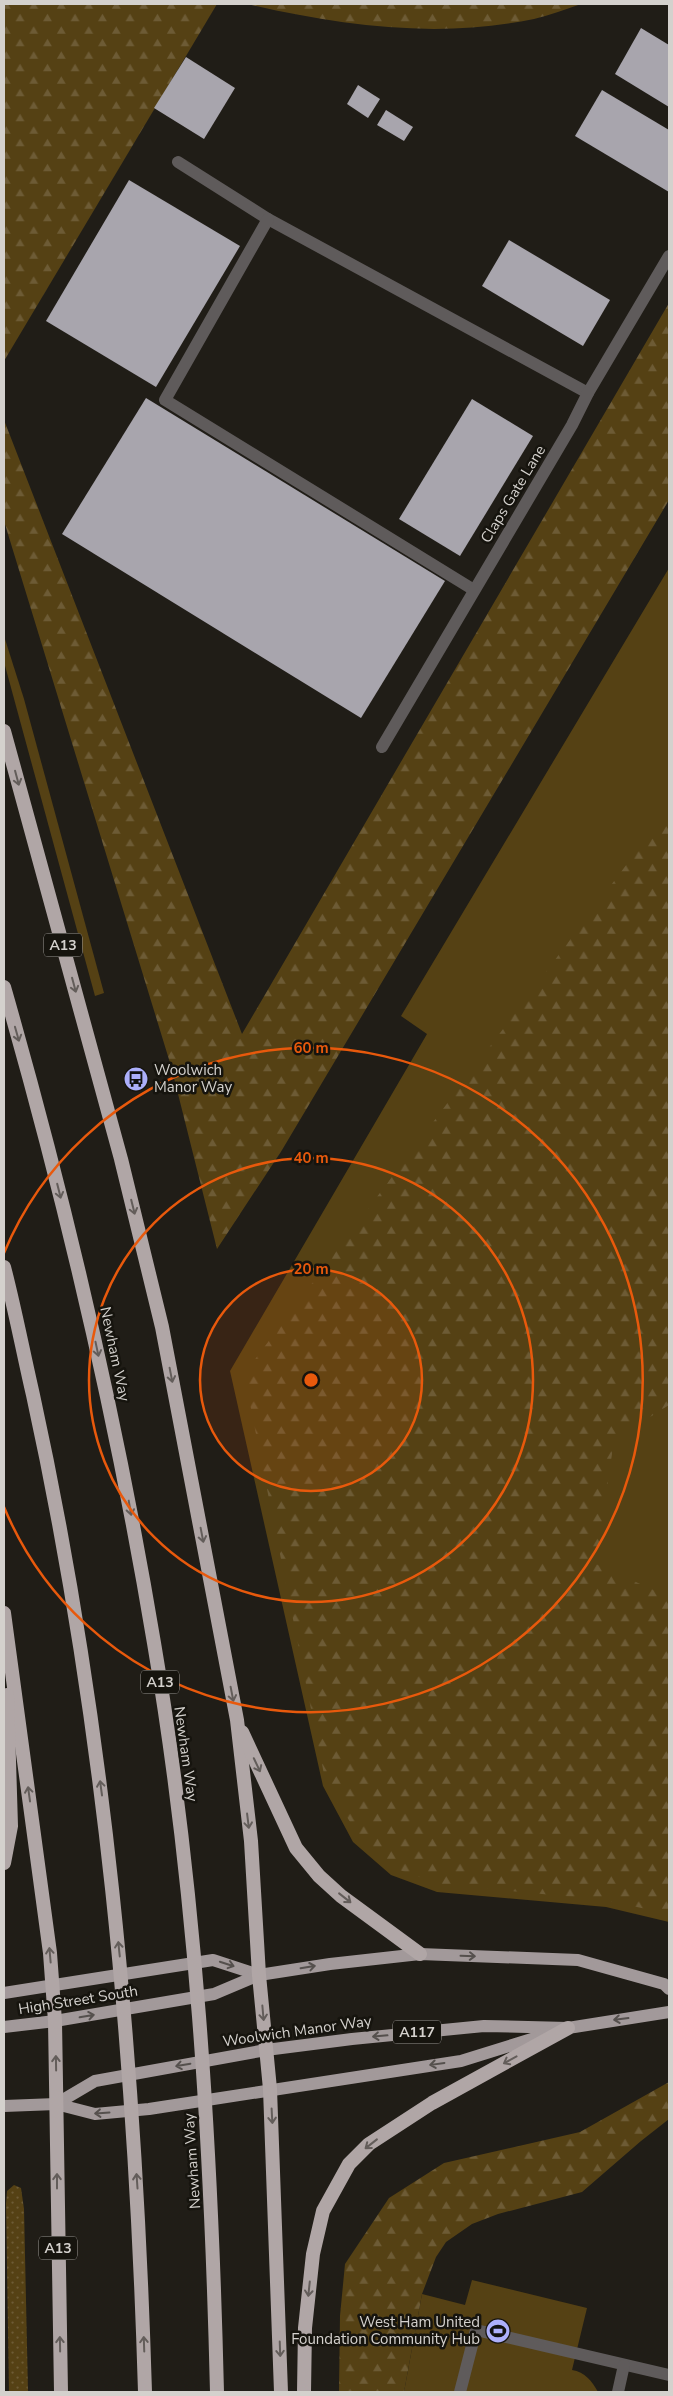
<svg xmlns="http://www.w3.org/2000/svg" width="673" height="2396" viewBox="0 0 673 2396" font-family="'Nunito Sans',sans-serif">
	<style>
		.grass { fill: #554114 }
		.forest { fill: url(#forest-firs) }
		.park { fill: url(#park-dots) }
		.building { fill: #a8a5ad }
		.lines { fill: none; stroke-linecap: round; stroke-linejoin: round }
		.service { stroke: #5f5b5b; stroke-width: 12 }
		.minor { stroke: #5f5b5b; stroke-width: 12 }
		.primary { stroke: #a2999a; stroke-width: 12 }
		.trunk { stroke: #b0a6a6; stroke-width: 14 }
		.oneway { stroke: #635d5a }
		.oneway2 { stroke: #55504d }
		.ring { fill: none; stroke: #e8590c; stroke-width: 2.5 }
		.labels { text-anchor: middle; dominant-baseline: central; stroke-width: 5; stroke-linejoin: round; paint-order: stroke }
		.shield { fill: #16140e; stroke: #9b9894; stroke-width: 1 }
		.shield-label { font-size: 14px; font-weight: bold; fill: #d4d1cd }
		.street-label { font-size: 15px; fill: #d4d1cd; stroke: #16140e }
		.poi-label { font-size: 15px; fill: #d4d1cd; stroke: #16140e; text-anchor: start }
		.centre { fill: #e8590c; stroke: #16140e; stroke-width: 2.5 }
		.ring-label { font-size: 15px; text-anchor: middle; font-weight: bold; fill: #e8590c; stroke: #16140e; stroke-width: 5; stroke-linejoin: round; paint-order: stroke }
	</style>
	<defs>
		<pattern id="forest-firs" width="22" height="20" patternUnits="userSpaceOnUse" patternTransform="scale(1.25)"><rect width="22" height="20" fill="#554114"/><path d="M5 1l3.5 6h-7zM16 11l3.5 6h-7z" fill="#6d5b35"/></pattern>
		<pattern id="park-dots" width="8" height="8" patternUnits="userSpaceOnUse" patternTransform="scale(1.25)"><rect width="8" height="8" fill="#554114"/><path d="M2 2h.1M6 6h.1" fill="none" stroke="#6d5b35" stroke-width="1.8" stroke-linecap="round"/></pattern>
	</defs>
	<rect width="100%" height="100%" fill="#201d17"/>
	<g class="grass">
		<path d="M669 568V1922L606 1907 437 1892 391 1875 353 1842 323 1786 230 1371 427 1034 401 1016Z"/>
		<path d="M4 636 24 699 104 993 95 996 4 662Z"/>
		<path d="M472 2280 587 2308 572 2370C585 2372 592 2381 598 2392H404L422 2294 465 2305Z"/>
	</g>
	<g class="forest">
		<path d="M4 4H217L4 361Z"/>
		<path d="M247 4H581C566 9 550 15 534 19 438 39 341 26 247 4Z"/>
		<path d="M669 303V500L282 1150 217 1249 171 1066 4 521V420L242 1034Z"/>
		<path d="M669 808V1405L614 1440 596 1564 669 1597V1914L605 1900 439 1884 394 1868 359 1836 326 1784 244 1374Z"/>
		<path d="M669 2082V2119L641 2141 582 2192 498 2214 472 2224 446 2242 436 2257 422 2294 404 2392H339L340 2316 345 2264 389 2198 444 2163 580 2132Z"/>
	</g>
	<path class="park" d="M14 2185 21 2188 24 2209 28 2392H9L6 2204 7 2191Z"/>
	<g class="building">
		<path d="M641 28 669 45V107L615 74Z"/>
		<path d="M186 57 235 88 204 139 154 108Z"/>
		<path d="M358 85 380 99 368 118 347 104Z"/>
		<path d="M602 90 669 130V192L575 136Z"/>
		<path d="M386 110 413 127 404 141 377 125Z"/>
		<path d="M129 180 240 246 156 387 46 321Z"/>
		<path d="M509 240 610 300 583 346 482 286Z"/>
		<path d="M146 398 445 581 361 718 62 534Z"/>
		<path d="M472 399 533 436 460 556 399 519Z"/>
	</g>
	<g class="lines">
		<g class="service">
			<path d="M178 162 268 219 588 393"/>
			<path d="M268 219 165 400 474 590"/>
			<path d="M460 2392 476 2330 669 2375"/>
			<path d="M618 2392 624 2365"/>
		</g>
		<path class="minor" d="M382 747 572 425 588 393 669 256"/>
		<g class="primary">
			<path d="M4 1993 213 1960 259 1975"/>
			<path d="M4 2027 55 2021 214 1994 259 1975 330 1964 420 1954 578 1960 664 1984 669 1989"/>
			<path d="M56 2104 95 2081 266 2050 352 2039 484 2026 568 2028 669 2012"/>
			<path d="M4 2106 56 2104 95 2114 149 2109 461 2061 551 2033"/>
		</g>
		<g class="trunk">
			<path d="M4 731 121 1159 162 1327 237 1720 251 1841 259 1975 270 2089 281 2392"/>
			<path d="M4 987C66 1203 117 1421 154 1643 196 1890 211 2142 217 2392"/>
			<path d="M4 1267C15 1309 23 1352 33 1395 105 1724 135 2056 145 2392"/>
			<path d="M4 1613 50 1953 55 2021 61 2392"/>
			<path d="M242 1732 296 1848 319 1876 341 1896 420 1954"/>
			<path d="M4 1863 11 1826 7 1695"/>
			<path d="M304 2392 305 2328 313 2254 323 2211 349 2164 369 2144 432 2103 568 2028"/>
		</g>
	</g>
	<defs><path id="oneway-shaft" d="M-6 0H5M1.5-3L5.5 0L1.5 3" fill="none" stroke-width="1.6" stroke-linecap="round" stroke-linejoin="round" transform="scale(1.25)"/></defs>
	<g class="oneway">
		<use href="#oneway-shaft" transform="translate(17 778) rotate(75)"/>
		<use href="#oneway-shaft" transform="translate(74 985) rotate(75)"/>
		<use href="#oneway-shaft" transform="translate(17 1034) rotate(74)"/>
		<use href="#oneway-shaft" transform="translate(59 1191) rotate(76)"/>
		<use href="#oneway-shaft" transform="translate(133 1207) rotate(76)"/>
		<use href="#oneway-shaft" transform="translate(97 1349) rotate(78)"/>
		<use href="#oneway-shaft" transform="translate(171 1375) rotate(79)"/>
		<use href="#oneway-shaft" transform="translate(130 1508) rotate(80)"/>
		<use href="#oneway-shaft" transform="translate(202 1535) rotate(79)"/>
		<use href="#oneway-shaft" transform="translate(232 1694) rotate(79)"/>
		<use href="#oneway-shaft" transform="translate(257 1765) rotate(65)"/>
		<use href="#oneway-shaft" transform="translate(101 1788) rotate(-98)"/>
		<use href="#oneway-shaft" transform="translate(29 1794) rotate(-98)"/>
		<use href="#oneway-shaft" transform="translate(248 1821) rotate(83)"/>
		<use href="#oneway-shaft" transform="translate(345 1898) rotate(38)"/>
		<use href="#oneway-shaft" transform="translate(119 1949) rotate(-96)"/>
		<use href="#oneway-shaft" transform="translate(50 1955) rotate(-95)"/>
		<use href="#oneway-shaft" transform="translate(263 2013) rotate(85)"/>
		<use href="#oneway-shaft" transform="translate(510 2060) rotate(151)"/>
		<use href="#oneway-shaft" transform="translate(56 2063) rotate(-91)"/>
		<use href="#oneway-shaft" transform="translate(272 2116) rotate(87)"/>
		<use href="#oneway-shaft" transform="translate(371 2144) rotate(142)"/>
		<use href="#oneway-shaft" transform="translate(57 2181) rotate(-90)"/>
		<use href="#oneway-shaft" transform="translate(137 2181) rotate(-94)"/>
		<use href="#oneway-shaft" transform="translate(309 2289) rotate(96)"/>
		<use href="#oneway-shaft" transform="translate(60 2344) rotate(-91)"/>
		<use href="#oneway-shaft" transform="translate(144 2344) rotate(-92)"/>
		<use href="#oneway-shaft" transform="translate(280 2349) rotate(88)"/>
	</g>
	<g class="oneway2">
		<use href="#oneway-shaft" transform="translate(468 1956) rotate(2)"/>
		<use href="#oneway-shaft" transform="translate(227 1964) rotate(18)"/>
		<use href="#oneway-shaft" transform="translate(308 1967) rotate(-9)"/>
		<use href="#oneway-shaft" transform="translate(87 2016) rotate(-10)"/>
		<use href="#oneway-shaft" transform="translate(621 2019) rotate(173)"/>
		<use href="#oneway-shaft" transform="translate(380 2036) rotate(175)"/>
		<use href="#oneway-shaft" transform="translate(437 2064) rotate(172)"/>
		<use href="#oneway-shaft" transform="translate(183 2065) rotate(170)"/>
		<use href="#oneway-shaft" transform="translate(102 2113) rotate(176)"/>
	</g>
	<circle cx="311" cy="1380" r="111" fill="#e8590c" fill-opacity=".12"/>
	<g class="ring">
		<circle cx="311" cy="1380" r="111"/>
		<circle cx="311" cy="1380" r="222"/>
		<path d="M4 1253A332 332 0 1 1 4 1507"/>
	</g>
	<defs>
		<symbol id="bus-disc" viewBox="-11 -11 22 22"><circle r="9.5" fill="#acaffb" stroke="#16140e"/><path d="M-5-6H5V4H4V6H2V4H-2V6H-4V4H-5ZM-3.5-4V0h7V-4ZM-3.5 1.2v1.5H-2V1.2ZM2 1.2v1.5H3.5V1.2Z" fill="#111"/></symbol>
		<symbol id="stadium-disc" viewBox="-11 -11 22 22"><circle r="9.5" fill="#acaffb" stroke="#16140e"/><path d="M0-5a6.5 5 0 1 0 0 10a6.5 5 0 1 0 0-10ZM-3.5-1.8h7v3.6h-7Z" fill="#111"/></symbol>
	</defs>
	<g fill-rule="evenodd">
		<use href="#bus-disc" x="122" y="1065" width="28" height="28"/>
		<use href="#stadium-disc" x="484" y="2317" width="28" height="28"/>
	</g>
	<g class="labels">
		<g class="shield">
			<rect x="44" y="933.5" width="38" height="23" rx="4"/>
			<rect x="141" y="1670.5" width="38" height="23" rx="4"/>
			<rect x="393" y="2020.5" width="48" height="23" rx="4"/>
			<rect x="39" y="2236.5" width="38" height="23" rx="4"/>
		</g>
		<g class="shield-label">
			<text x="63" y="945">A13</text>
			<text x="160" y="1682">A13</text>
			<text x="417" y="2032">A117</text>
			<text x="58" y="2248">A13</text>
		</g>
		<g class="street-label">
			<text transform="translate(513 494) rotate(-59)">Claps Gate Lane</text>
			<text transform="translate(115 1354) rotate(78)">Newham Way</text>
			<text transform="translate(186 1754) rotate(82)">Newham Way</text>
			<text transform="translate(78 2000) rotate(-9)">High Street South</text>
			<text transform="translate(297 2031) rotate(-8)">Woolwich Manor Way</text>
			<text transform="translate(192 2161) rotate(-94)">Newham Way</text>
		</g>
		<g class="poi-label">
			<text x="154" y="1070">Woolwich<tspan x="154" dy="17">Manor Way</tspan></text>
			<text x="480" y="2322" text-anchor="end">West Ham United<tspan x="480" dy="17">Foundation Community Hub</tspan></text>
		</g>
	</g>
	<circle cx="311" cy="1380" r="8" class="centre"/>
	<g class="ring-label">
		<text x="311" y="1053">60 m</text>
		<text x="311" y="1163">40 m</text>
		<text x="311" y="1274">20 m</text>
	</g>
	<rect width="673" height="2396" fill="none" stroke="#d4d1cd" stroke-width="10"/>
</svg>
